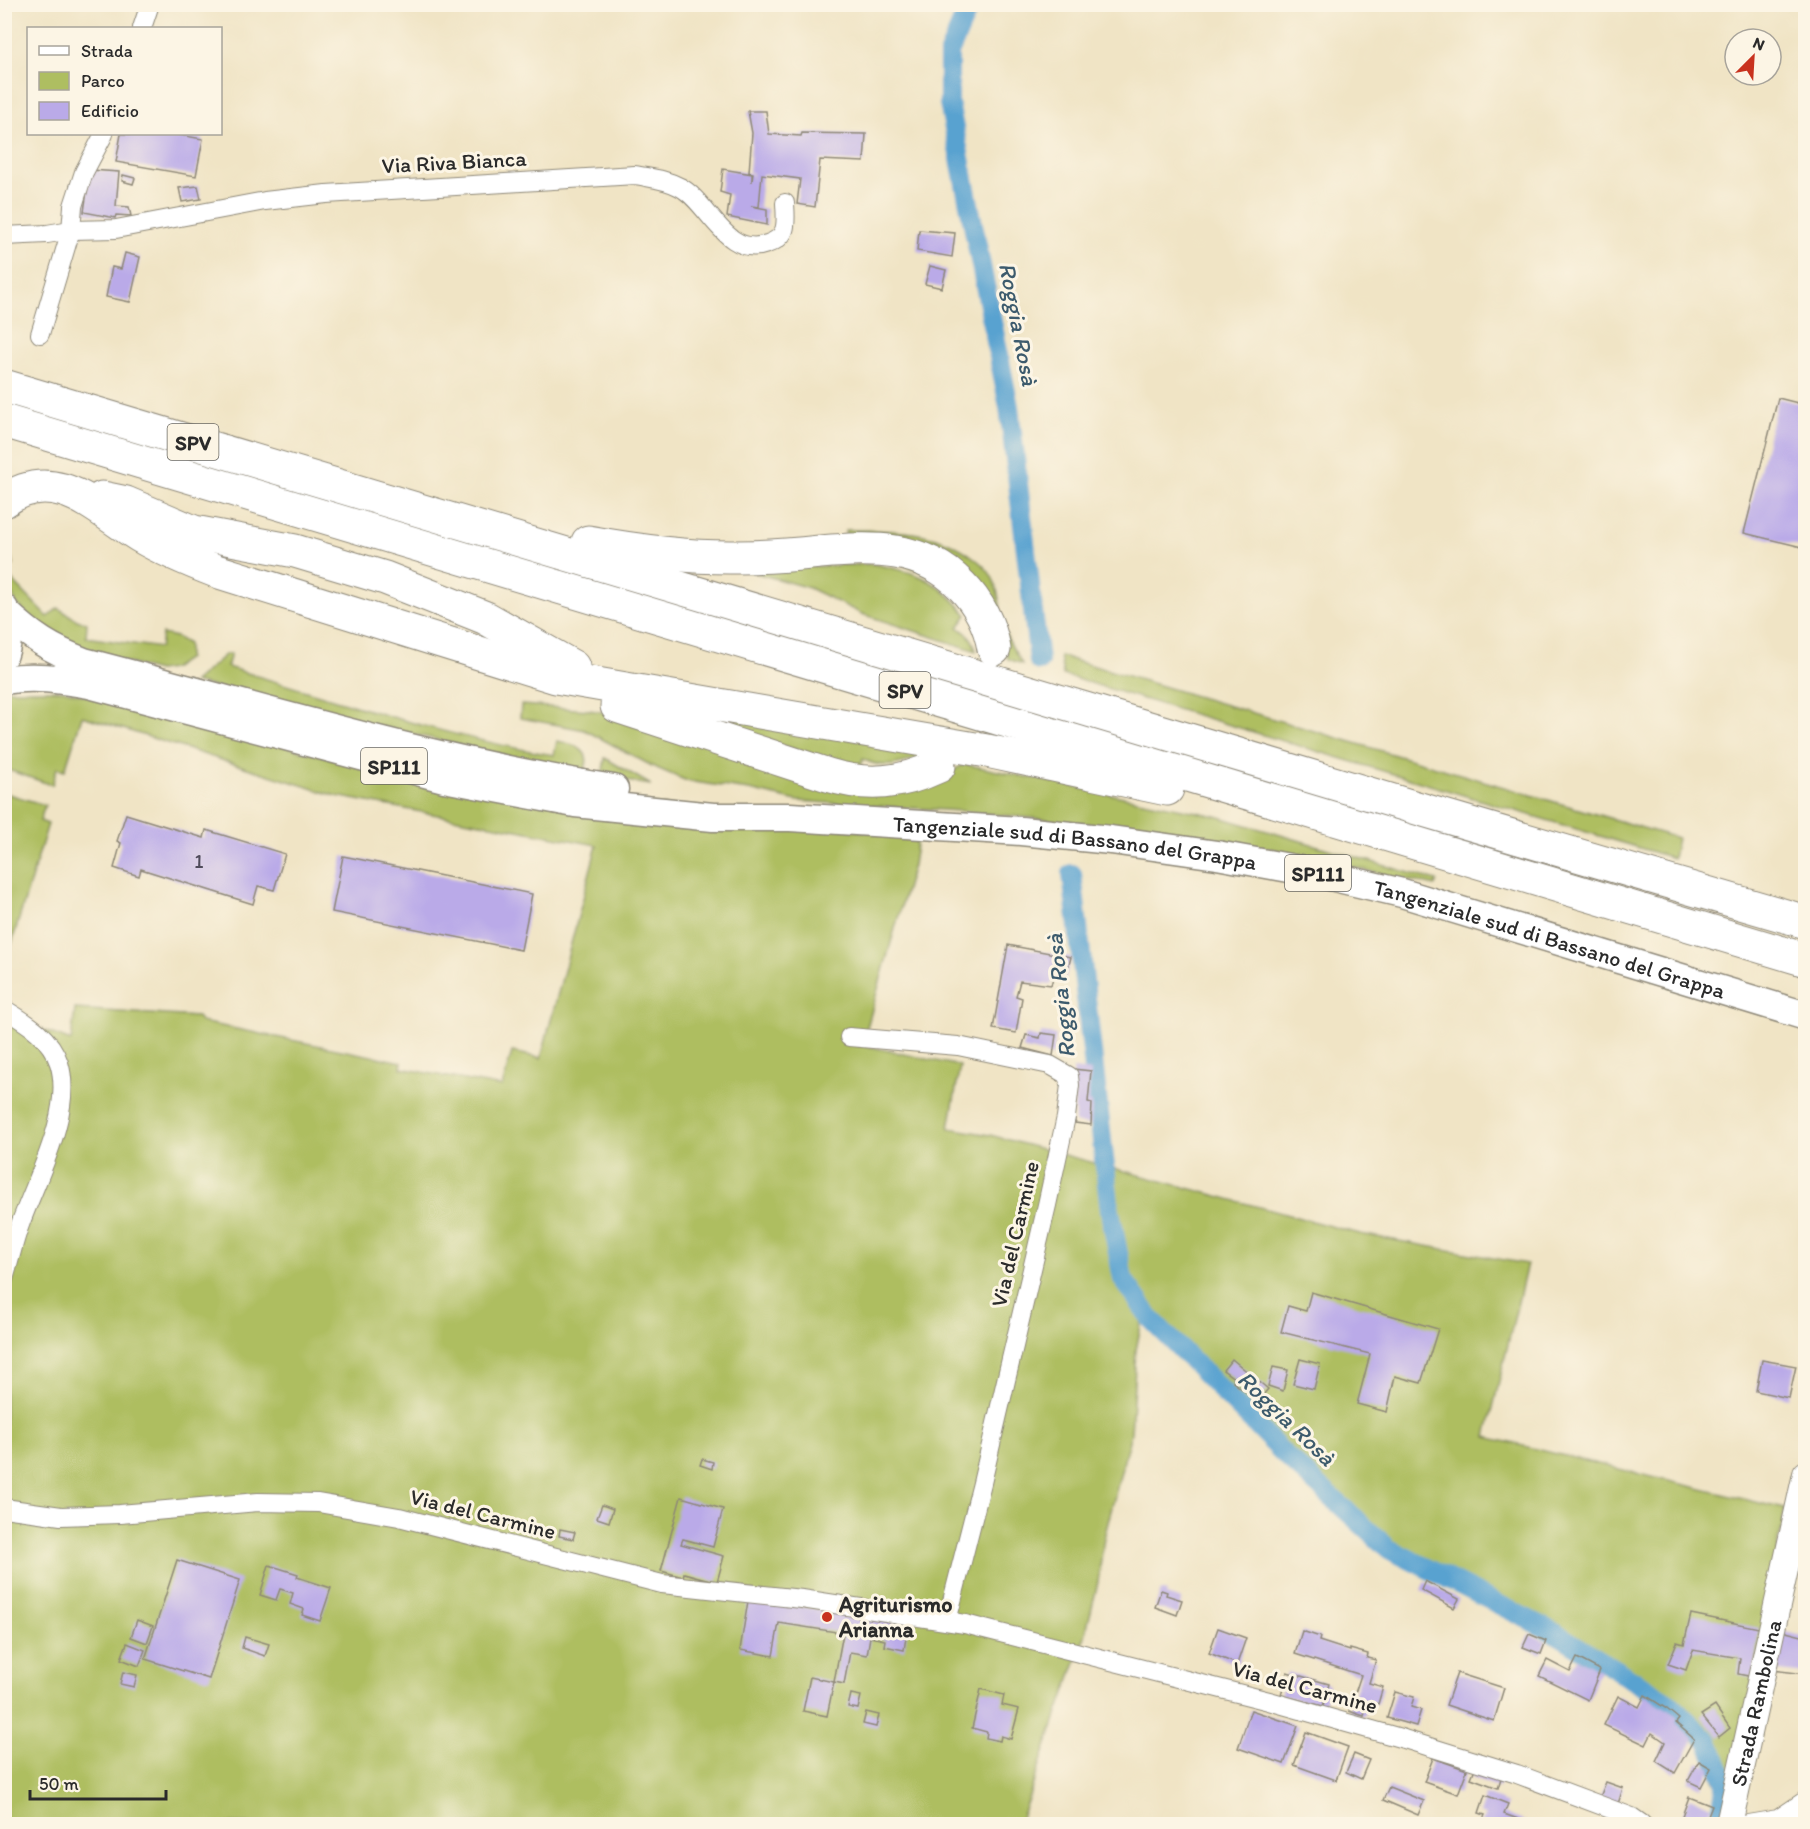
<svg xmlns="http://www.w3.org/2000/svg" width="1810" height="1829" viewBox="0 0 1810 1829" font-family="Itim,sans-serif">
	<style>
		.green { fill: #aebe61; stroke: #6c7446; stroke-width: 1.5 }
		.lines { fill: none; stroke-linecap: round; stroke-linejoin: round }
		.canal { stroke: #59a2d0; stroke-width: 20 }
		.building { fill: #baaae8 }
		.street-casing { stroke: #8e8878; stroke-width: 20 }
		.secondary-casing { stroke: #8e8878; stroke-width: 28 }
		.primary-casing { stroke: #8e8878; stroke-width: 31 }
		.highway-casing { stroke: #8e8878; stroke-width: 35 }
		.street { stroke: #fff; stroke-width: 18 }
		.secondary { stroke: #fff; stroke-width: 26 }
		.primary { stroke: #fff; stroke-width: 28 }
		.highway { stroke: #fff; stroke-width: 33 }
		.poi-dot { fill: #c8321e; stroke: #fcf5e5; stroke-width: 2 }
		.labels { text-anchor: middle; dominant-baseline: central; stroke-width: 6; stroke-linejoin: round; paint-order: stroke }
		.number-label { font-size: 20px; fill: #4f4b5a }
		.shield { fill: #fcf5e5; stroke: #6a6863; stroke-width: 1.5 }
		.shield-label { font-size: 21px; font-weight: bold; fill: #2b2b2b }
		.street-label { font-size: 22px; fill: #2b2b2b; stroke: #fcf5e5 }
		.poi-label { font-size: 22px; font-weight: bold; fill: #2b2b2b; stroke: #fcf5e5; text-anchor: start }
		.water-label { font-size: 24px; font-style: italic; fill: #3d5b6d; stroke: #fcf5e5 }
	</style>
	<rect width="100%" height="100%" fill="#fcf5e5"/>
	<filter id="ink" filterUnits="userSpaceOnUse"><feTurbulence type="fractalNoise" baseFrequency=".0167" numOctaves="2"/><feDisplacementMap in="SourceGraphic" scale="12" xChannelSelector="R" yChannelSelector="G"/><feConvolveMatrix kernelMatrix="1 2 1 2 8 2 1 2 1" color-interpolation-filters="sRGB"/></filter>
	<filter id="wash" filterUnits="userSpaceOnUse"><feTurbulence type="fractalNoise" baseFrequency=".008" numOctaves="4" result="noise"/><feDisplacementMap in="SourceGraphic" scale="24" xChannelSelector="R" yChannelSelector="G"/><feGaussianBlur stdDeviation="1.35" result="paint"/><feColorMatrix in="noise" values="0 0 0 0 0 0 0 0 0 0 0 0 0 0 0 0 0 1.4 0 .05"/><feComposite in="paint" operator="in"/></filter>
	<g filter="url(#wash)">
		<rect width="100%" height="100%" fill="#f0e4c5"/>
		<g class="green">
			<path d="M845 530C889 530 937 529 973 557 981 563 988 569 992 577 1000 592 1000 611 1003 627 1006 639 1016 653 1022 664L1008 659 995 615 994 597H983L847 541Z"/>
			<path d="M5 545 14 564 5 573 48 617 58 608 77 620 87 623 86 637 160 648 162 634 176 637 188 644V658L172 669 158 671 82 651 41 628 16 603 5 580Z"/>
			<path d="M873 564C919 573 936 578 967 615L958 627C967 633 974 639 976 651L862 614 809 588 742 569Z"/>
			<path d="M226 654H231L227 667C336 699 443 737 554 755L557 741C576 744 596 752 582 774L194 682Z"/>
			<path d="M1060 656 1677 838 1673 858 1063 675Z"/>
			<path d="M4 690H63L374 769 917 838 913 865 862 1045 960 1066 949 1128 990 1135 1360 1234 1527 1264 1486 1437 1785 1509 1737 1775 1715 1783C1711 1763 1704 1746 1691 1730 1670 1705 1640 1691 1613 1675 1566 1646 1518 1621 1469 1596 1431 1577 1392 1559 1358 1533L1144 1317 1142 1320 1136 1350 1131 1433 1104 1538 1098 1582 1085 1636 1019 1824H5L4 1015 71 1041 75 1009 197 1017 201 1022 402 1062 401 1068 502 1087 512 1052 541 1058 597 845 336 796 82 716 65 770 57 768 52 785 5 769Z"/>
			<path d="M521 705 589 710 635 717 783 769 954 770 964 764 1216 816 1437 881 1435 886 1255 845 1101 825 961 811 797 801 749 790 687 781 652 766 585 730 520 718Z"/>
			<path d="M689 709 930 753C907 762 886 772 863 759L860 768 685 718Z"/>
			<path d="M605 758 651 785 602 777Z"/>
			<path d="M5 793 45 805 40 821 48 824 5 965Z"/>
		</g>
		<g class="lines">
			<g class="canal">
				<path d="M974 4 967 11 949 53V103L1009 407 1039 661"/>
				<path d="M1072 874 1110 1211 1123 1279 1151 1319 1291 1461 1389 1549 1557 1634 1667 1701 1708 1741 1726 1783 1722 1808"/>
			</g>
		</g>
		<g id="blocks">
			<g class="building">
				<path d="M748 111H766L769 134 801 136 802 133 866 134 864 162 820 160 815 207 797 204 800 179 762 174 759 207 751 206 767 209V225L727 217 730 195 720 192 723 169 752 174V182L753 173 749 172 752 133Z"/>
				<path d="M121 134H174L203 139 196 176 116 162Z"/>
				<path d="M90 170 119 172 116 206 129 207 131 216 116 215 115 218 84 212Z"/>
				<path d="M123 175 135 178 133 184 122 181Z"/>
				<path d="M198 186 201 199 182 202 179 188Z"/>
				<path d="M919 230 955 233 952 257 917 251Z"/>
				<path d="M125 253 140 257 130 302 106 297 112 267 121 269Z"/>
				<path d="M930 266 946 270 942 288 925 284Z"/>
				<path d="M1778 398 1806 405V548L1744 533Z"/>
				<path d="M126 814 204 838 206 830 285 854 274 890 258 886 253 904 141 869 139 876 114 868 121 843 117 841Z"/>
				<path d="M343 856 532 894 521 950 332 912Z"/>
				<path d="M1008 945 1071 957 1065 980 1053 978 1051 985 1020 981 1016 996 1022 998 1016 1033 993 1029Z"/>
				<path d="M1041 1033 1056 1035 1053 1056 1022 1048 1026 1035 1040 1038Z"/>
				<path d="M1073 1069 1091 1071 1088 1102 1092 1103 1091 1125 1075 1123Z"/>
				<path d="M1311 1292 1438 1329 1421 1383 1395 1376 1387 1412 1357 1404 1370 1354 1281 1332 1288 1306 1306 1311Z"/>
				<path d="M1232 1359 1268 1389 1258 1401 1233 1382 1235 1379 1223 1370Z"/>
				<path d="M1300 1359 1320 1364 1314 1389 1293 1384Z"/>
				<path d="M1762 1360 1796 1366 1789 1398 1756 1391Z"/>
				<path d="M1273 1367 1288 1370 1283 1391 1268 1386Z"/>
				<path d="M702 1459 713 1462 712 1469 700 1465Z"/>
				<path d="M681 1497 723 1509 713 1547 683 1539 681 1544 724 1556 717 1582 684 1573 683 1577 661 1571Z"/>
				<path d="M602 1505 613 1509 609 1522 597 1518Z"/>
				<path d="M560 1529 575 1532 573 1539 559 1536Z"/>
				<path d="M177 1560 240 1580 209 1679 145 1659Z"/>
				<path d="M269 1565 298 1574 297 1577 331 1588 320 1621 302 1615 304 1609 290 1604 293 1593 280 1589 276 1600 260 1595Z"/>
				<path d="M1425 1581 1459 1599 1454 1608 1421 1590Z"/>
				<path d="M1161 1590 1167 1592 1166 1595 1182 1600 1177 1615 1155 1607Z"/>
				<path d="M748 1601 812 1608 908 1625 904 1650 884 1646 885 1640 870 1637 867 1655 850 1652 844 1684 834 1682 843 1633 779 1623 773 1656 740 1650Z"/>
				<path d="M1691 1614 1759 1628 1753 1677 1738 1674 1740 1658 1693 1650 1686 1670 1668 1664 1677 1642 1684 1644Z"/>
				<path d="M137 1620 153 1626 147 1643 131 1637Z"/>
				<path d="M1218 1628 1246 1638 1237 1664 1209 1653Z"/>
				<path d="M1778 1630 1806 1637V1674L1771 1670Z"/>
				<path d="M1302 1631 1320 1637 1319 1641 1350 1651V1649L1368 1654 1367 1658 1376 1660 1369 1683 1383 1687 1378 1704 1368 1701 1364 1716 1349 1711 1361 1675 1295 1654Z"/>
				<path d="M1529 1634 1546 1641 1541 1654 1523 1647Z"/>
				<path d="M245 1637 269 1644 265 1656 242 1648Z"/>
				<path d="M127 1643 145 1650 139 1666 121 1659Z"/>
				<path d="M1577 1658 1600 1670 1588 1700 1539 1676 1547 1660 1570 1672Z"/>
				<path d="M123 1672 137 1675 134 1687 120 1684Z"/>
				<path d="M1287 1672 1329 1684 1323 1706 1281 1695Z"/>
				<path d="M1457 1673 1504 1688 1494 1721 1446 1705Z"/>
				<path d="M810 1677 834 1682 827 1716 803 1711Z"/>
				<path d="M981 1689 1004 1695 1002 1705 1019 1709 1011 1739 1001 1736 1000 1741 986 1738 987 1732 972 1728Z"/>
				<path d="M1395 1692 1414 1697 1411 1707 1421 1710 1416 1726 1387 1718Z"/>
				<path d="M851 1694 861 1696 858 1709 848 1707Z"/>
				<path d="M1645 1695 1667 1709 1679 1719 1676 1723 1694 1739 1675 1773 1656 1761 1665 1742 1652 1733 1646 1745 1604 1725 1618 1696 1639 1707Z"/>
				<path d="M1715 1706 1730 1728 1719 1737 1701 1715Z"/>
				<path d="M1251 1710 1298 1726 1284 1764 1238 1748Z"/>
				<path d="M866 1712 879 1715 876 1727 863 1724Z"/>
				<path d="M1306 1732 1348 1747 1336 1780 1294 1765Z"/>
				<path d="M1802 1736H1806V1759L1801 1758Z"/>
				<path d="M1354 1754 1369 1760 1361 1779 1346 1772Z"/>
				<path d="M1433 1758 1467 1770 1458 1794 1424 1782Z"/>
				<path d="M1699 1761 1711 1768 1701 1787 1688 1781Z"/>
				<path d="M1476 1766 1502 1775 1498 1788 1471 1778Z"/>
				<path d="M1606 1782 1623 1788 1618 1804 1600 1797Z"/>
				<path d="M1389 1787 1424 1801 1418 1815 1383 1800Z"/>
				<path d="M1485 1795 1508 1804 1504 1814 1532 1824H1481L1485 1815 1479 1813Z"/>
				<path d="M1689 1797 1712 1806 1705 1824H1679Z"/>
			</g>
		</g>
	</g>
	<g filter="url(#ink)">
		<use href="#blocks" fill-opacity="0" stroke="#8e8878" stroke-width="1.5"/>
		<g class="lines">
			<defs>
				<g id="street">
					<path d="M142 28 150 4"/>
					<path d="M4 236 47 234 71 230 116 229 265 201 326 194 635 175C650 178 666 179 680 187 709 202 726 259 767 244 789 237 786 223 785 203"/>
					<path d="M40 334 71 230 73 206 84 172 104 134"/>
					<path d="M4 1009C27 1023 50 1036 59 1063 74 1110 37 1178 21 1222 14 1240 10 1260 4 1279"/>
					<path d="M849 1037 958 1046 1050 1065 1069 1076 1070 1085 1066 1117 1047 1205 982 1483 947 1621"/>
					<path d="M4 1508 61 1516 120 1514 258 1502 318 1503 399 1517 662 1584 802 1599 965 1624 1269 1701 1404 1739 1517 1774 1632 1817 1642 1824"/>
					<path d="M1748 1824 1778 1819 1806 1800"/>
				</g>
				<g id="secondary">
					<path id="s1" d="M1729 1824 1806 1474"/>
				</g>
				<g id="primary">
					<path d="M4 609C9 624 9 638 4 654"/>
					<path d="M5 612C32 637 50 649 84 662 260 707 434 762 614 789"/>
					<path id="s2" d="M4 680C33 675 60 679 89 684L444 778 575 803 713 817H790L1021 831 1111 840 1217 855 1317 873 1402 893 1806 1016"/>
				</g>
				<g id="highway">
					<path d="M4 386 1420 809 1806 922"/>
					<path d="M4 421 1806 960"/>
					<path d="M102 498 126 503 194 532 295 551 385 578 486 618 573 667"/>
					<path d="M4 501C56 463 98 511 140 536 164 550 190 561 216 571L556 677 987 751 1167 789"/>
					<path d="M588 542C638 551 688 558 738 557 766 557 793 555 820 552 872 548 922 545 961 585 978 602 990 625 994 649"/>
					<path d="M617 706 828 775C867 787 901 784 939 766"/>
				</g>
			</defs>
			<use href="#street" class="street-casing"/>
			<use href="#secondary" class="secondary-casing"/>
			<use href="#primary" class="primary-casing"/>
			<use href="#highway" class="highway-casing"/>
			<use href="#street" class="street"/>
			<use href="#secondary" class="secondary"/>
			<use href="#primary" class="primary"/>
			<use href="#highway" class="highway"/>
		</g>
	</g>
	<circle class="poi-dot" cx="827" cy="1617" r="6"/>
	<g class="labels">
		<g class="number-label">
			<text x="199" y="861">1</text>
		</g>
		<g class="shield">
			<rect x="167.5" y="424" width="51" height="36" rx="4.5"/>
			<rect x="879.5" y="672" width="51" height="36" rx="4.5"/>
			<rect x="361" y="748" width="66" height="36" rx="4.5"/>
			<rect x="1285" y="855" width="66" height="36" rx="4.5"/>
		</g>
		<g class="shield-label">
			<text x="193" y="442">SPV</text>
			<text x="905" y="690">SPV</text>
			<text x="394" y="766">SP111</text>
			<text x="1318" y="873">SP111</text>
		</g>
		<g class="street-label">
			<text transform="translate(454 162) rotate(-3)">Via Riva Bianca</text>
			<text stroke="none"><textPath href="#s2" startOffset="1088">Tangenziale sud di Bassano del Grappa</textPath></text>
			<text stroke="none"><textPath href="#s2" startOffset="1574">Tangenziale sud di Bassano del Grappa</textPath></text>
			<text transform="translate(1015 1234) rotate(-77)">Via del Carmine</text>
			<text transform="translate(483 1514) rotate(14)">Via del Carmine</text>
			<text transform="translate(1305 1687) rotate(15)">Via del Carmine</text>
			<text stroke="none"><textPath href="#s1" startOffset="124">Strada Rambolina</textPath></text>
		</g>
		<g class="poi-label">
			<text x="839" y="1604">Agriturismo<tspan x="839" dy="25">Arianna</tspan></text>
		</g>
		<g class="water-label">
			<text transform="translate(1019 324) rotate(79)">Roggia Rosà</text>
			<text transform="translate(1060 996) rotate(-96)">Roggia Rosà</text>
			<text transform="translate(1287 1418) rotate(44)">Roggia Rosà</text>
		</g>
	</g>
	<rect width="1810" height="1829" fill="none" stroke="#fcf5e5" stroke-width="24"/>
	<rect x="27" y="27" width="195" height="108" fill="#fcf5e5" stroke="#a8a49b" stroke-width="1.5"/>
	<rect x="39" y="46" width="30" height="9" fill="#ffffff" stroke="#a8a49b" stroke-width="1.5"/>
	<text x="81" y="57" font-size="18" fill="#2b2b2b">Strada</text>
	<rect x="39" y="72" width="30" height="18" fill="#aebe61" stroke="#a8a49b" stroke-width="1.5"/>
	<text x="81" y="87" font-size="18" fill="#2b2b2b">Parco</text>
	<rect x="39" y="102" width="30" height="18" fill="#baaae8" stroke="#a8a49b" stroke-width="1.5"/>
	<text x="81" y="117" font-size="18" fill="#2b2b2b">Edificio</text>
	<g transform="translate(1753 57) rotate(24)"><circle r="28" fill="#fcf5e5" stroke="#a8a49b" stroke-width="1.5"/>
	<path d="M0-4.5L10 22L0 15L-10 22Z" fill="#c8321e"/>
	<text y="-9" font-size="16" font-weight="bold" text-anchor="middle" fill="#2b2b2b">N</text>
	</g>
	<path d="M30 1790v9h136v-9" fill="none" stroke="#2b2b2b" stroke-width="3"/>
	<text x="39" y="1790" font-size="18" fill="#2b2b2b" stroke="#fcf5e5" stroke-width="4.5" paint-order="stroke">50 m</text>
</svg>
